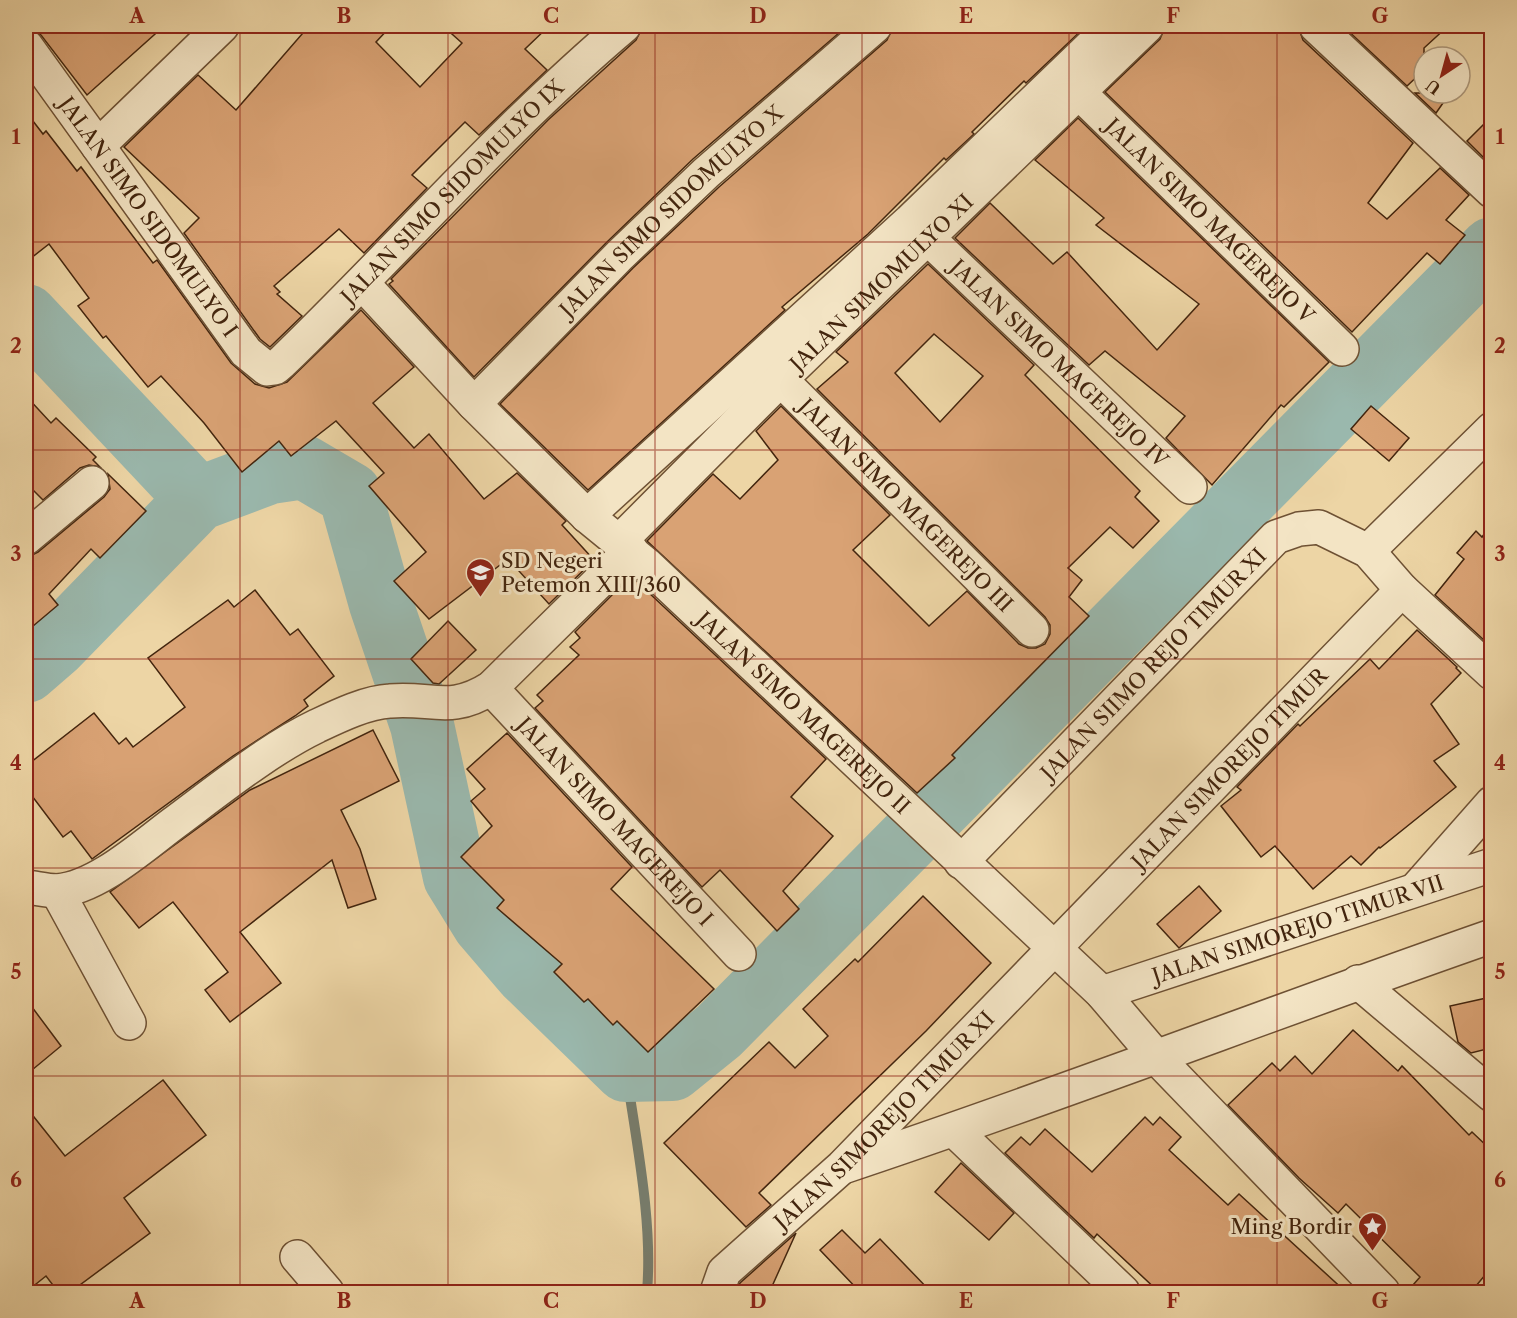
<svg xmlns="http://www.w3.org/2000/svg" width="1517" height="1318" viewBox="0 0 1517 1318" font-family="'Libre Caslon Text',serif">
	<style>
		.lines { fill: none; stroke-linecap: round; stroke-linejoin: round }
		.stream { stroke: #777d6d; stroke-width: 10 }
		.river { stroke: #9ab8ad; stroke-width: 64 }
		.building { fill: #d9a274; stroke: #43250e; stroke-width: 1.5; fill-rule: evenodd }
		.minor-casing { stroke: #6e5134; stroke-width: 36 }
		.minor { stroke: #f3e4c4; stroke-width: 33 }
		.grid { fill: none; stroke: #8f2418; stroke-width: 1.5; stroke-opacity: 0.55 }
		.labels { text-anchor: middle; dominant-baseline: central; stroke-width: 6; stroke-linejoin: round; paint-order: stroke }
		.street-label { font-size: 21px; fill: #43250e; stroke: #f3e4c4 }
		.poi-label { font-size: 21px; fill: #43250e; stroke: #f3e4c4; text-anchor: start }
		.neatline { fill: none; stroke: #8f2418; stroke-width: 2 }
		.grid-label { font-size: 20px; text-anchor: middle; font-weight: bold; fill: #8f2418 }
	</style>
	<rect width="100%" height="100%" fill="#edd5a5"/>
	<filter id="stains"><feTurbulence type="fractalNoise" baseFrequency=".00333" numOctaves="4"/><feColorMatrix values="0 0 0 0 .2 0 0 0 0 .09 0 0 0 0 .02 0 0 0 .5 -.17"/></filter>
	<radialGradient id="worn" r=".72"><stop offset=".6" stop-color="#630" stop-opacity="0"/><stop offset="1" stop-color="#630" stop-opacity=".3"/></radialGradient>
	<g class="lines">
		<path class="stream" d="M626 1070C636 1141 653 1221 647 1292"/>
		<g class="river">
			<path d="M26 316 198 499"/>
			<path d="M26 671 56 645 198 499 270 472 304 467 350 494 381 604 422 725 455 877 484 924 526 973 626 1070 672 1069 719 1031 1492 249"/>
		</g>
	</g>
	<g class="building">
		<path d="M26 26H164L87 95 41 35Z"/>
		<path d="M309 26H391L376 42 420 87 462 43 443 26H549L525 49 547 70 479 135 465 122 412 175 427 188 364 253 339 229 274 286 280 292 277 294 302 316 270 347 260 339 184 233 199 218 124 147 198 75 236 110Z"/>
		<path d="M643 26H847L693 159 607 242 474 377 389 284 393 281 391 279 548 120 636 40Z"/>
		<path d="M893 26H1086L1026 83 1024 81 972 132 974 134 946 160 944 158 868 234 782 307 785 310 588 490 500 404 633 268 719 187 887 40Z"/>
		<path d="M1165 26H1298L1303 40 1413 143 1368 203 1387 219 1440 168 1469 195 1446 220 1465 235 1440 264 1427 253 1352 332 1105 92 1160 39Z"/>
		<path d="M1343 26H1448L1424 48V70L1407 86Z"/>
		<path d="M1415 93H1450L1436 113Z"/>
		<path d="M26 112 43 134 46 131 77 171 81 167 153 263 157 260 231 363 255 384 269 388 287 382 361 310 414 367 373 403 414 448 429 434 484 499 517 473 566 521 562 525 594 560 549 604 508 559 429 619 394 581 426 552 369 486 384 473 336 421 291 456 279 441 242 472 204 423 161 376 148 387 106 336 103 338 78 306 89 298 49 244 26 262Z"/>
		<path d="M1491 117V165L1467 141Z"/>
		<path d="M1078 118 1329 362 1284 407 1281 405 1212 485 1166 438 1185 416 1105 351 1089 365 955 238 990 203 1053 264 1067 252 1157 350 1199 304 1096 225 1104 218 1035 160Z"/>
		<path d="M928 264 1034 365 1025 375 1140 491 1135 497 1159 521 1133 548 1110 527 1068 568 1082 580 1069 597 1089 616 952 755 955 758 917 793 647 541 713 474 740 499 778 460 756 431 781 406 890 515 853 550 929 626 967 591 1019 644 1028 648H1036L1045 644 1050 634V625L1045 617 817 389 848 362 836 352ZM934 334 983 376 940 422 895 373Z"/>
		<path d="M26 396 51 423 56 418 96 457 93 460 100 467 89 465 80 468 43 500 26 483Z"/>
		<path d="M1371 406 1409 438 1389 461 1351 429Z"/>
		<path d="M108 474 146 511 100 558 91 549 49 594 58 605 26 632V558L38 552 104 497 110 489Z"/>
		<path d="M1491 525V636L1486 642 1435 595 1464 559 1457 553 1476 531 1482 537Z"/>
		<path d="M631 576 826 759 791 797 833 836 783 891 799 909 777 931 720 870 702 887 535 708 543 701 537 695 579 655 570 647 580 638 575 632Z"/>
		<path d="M255 590 290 635 298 629 334 676 304 700 308 706 295 716 233 756 92 859 71 831 63 837 26 788V766L94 713 119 744 126 738 133 747 185 707 148 658 228 600 234 607Z"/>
		<path d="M448 621 476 650 439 684 433 683 411 659Z"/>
		<path d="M1417 630 1457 667 1456 668 1461 673 1431 704 1459 744 1434 761 1456 787 1380 848 1379 847 1361 865 1351 856 1313 889 1275 846 1261 857 1221 806 1241 790 1237 787 1298 724 1300 726 1370 659 1379 669Z"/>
		<path d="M373 730 399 781 341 810 360 849 376 899 348 908 332 860 240 932 281 983 230 1022 205 990 228 972 173 902 139 928 110 892 250 790Z"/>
		<path d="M507 733 632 867 611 889 714 989 648 1052 617 1021 613 1025 588 999 584 1002 554 972 562 964 497 908 504 900 461 857 492 826 471 801 485 789 467 769Z"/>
		<path d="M1199 886 1221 911 1179 948 1157 924Z"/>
		<path d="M923 896 991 963 926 1031 759 1193 771 1205 746 1227 664 1143 769 1042 795 1068 828 1036 803 1009 855 959 858 962Z"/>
		<path d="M1491 997V1048L1471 1053 1458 1042 1450 1006Z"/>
		<path d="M26 999 61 1046 26 1075Z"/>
		<path d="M1353 1030 1398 1071 1402 1066 1469 1135 1472 1132 1491 1150V1268L1470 1293H1406L1420 1277 1346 1204 1338 1213 1299 1178 1228 1105 1272 1063 1280 1071 1295 1056 1312 1074Z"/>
		<path d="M163 1080 206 1135 124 1198 150 1233 69 1293H59L46 1276 26 1292V1107L65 1156Z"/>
		<path d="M1145 1117 1153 1125 1160 1117 1181 1137 1169 1150 1228 1205 1239 1194 1347 1293H1160L1097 1234 1094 1238 1005 1153 1021 1137 1030 1145 1045 1129 1092 1172Z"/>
		<path d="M961 1163 1014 1213 989 1240 935 1192Z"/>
		<path d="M842 1230 865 1253 880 1239 932 1293H861L820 1250Z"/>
		<path d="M796 1233 769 1293H737L740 1283Z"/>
	</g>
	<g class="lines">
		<defs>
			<g id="minor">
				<path d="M1316 26 1492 191"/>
				<path id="s1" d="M26 46 246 352 267 369 275 368 282 362C397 251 502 129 624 26"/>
				<path id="s2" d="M1064 78 1342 349"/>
				<path d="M98 146 222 26"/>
				<path id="s3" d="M913 224 1190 487"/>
				<path id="s4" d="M363 284 474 404 587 516 647 565 1102 993 1158 1059 1383 1292"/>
				<path id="s5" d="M766 365 1032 630"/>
				<path id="s6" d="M474 404 620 255 706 173 875 26"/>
				<path d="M587 516 910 221 1112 26"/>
				<path d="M26 538 92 483"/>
				<path id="s7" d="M619 542 781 379 1147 26"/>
				<path d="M1368 551 1492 429"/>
				<path id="s8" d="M491 688 739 954"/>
				<path id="s9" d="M961 862 1276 537 1299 529 1319 527 1368 551 1402 590 1492 673"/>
				<path d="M26 887C36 888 47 891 57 891 97 888 143 846 174 823 217 791 269 749 317 726 338 716 367 702 390 701 432 697 450 714 491 688L631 550"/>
				<path d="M1417 888 1492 803"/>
				<path d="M57 891 129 1023"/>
				<path d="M1358 982 1492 1095"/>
				<path id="s10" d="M1102 993 1492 865"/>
				<path d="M954 1130 1123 1292"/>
				<path d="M846 1166C1063 1094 1276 1011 1492 936"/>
				<path d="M297 1257 327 1292"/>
				<path id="s11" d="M717 1292 724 1272 842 1167 1402 590"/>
			</g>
		</defs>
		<use href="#minor" class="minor-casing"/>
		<use href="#minor" class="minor"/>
	</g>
	<path class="grid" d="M240 26V1292M448 26V1292M655 26V1292M862 26V1292M1069 26V1292M1277 26V1292M26 242H1492M26 450H1492M26 659H1492M26 868H1492M26 1076H1492"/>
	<defs>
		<symbol id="school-pin" viewBox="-11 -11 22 30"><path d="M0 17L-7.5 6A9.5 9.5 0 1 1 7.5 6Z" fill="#8f2418" stroke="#f3e4c4"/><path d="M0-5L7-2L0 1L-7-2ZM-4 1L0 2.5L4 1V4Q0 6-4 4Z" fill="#fff"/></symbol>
		<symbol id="sight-pin" viewBox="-11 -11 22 30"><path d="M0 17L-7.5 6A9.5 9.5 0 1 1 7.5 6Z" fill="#8f2418" stroke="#f3e4c4"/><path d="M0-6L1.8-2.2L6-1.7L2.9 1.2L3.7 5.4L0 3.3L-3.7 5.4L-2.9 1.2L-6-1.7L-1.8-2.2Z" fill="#fff"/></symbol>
	</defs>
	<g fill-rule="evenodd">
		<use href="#school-pin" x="464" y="556" width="33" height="45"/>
		<use href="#sight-pin" x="1356" y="1210" width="33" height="45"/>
	</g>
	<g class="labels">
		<g class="street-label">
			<text stroke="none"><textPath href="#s1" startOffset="662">JALAN SIMO SIDOMULYO IX</textPath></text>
			<text stroke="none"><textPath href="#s6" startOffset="276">JALAN SIMO SIDOMULYO X</textPath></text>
			<text stroke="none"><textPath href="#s1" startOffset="210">JALAN SIMO SIDOMULYO I</textPath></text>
			<text stroke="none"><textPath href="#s2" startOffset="204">JALAN SIMO MAGEREJO V</textPath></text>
			<text stroke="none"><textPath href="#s7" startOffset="369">JALAN SIMOMULYO XI</textPath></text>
			<text stroke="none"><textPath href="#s3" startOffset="202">JALAN SIMO MAGEREJO IV</textPath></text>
			<text stroke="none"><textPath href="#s5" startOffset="198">JALAN SIMO MAGEREJO III</textPath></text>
			<text stroke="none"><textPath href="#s9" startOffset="276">JALAN SIIMO REJO TIMUR XI</textPath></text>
			<text stroke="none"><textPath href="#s4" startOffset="615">JALAN SIMO MAGEREJO II</textPath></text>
			<text stroke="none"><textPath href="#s11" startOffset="735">JALAN SIMOREJO TIMUR</textPath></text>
			<text stroke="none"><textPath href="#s8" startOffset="182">JALAN SIMO MAGEREJO I</textPath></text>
			<text stroke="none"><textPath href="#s10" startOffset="206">JALAN SIMOREJO TIMUR VII</textPath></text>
			<text stroke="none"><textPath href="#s11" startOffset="242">JALAN SIMOREJO TIMUR XI</textPath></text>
		</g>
		<g class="poi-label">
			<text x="501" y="560">SD Negeri<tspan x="501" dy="24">Petemon XIII/360</tspan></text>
			<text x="1352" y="1226" text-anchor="end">Ming Bordir</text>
		</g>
	</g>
	<rect width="1517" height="1318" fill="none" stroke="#edd5a5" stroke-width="66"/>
	<g transform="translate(1442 75) rotate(216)"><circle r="28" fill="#f3e4c4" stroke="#ad987b" stroke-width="1.5"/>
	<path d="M0-4.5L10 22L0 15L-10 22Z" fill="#8f2418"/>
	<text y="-9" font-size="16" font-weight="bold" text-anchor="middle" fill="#43250e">U</text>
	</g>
	<rect x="33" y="33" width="1451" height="1252" class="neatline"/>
	<g class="grid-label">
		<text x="137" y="23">A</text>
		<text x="344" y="23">B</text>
		<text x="551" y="23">C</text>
		<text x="758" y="23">D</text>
		<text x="966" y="23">E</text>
		<text x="1173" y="23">F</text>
		<text x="1380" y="23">G</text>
		<text x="16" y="144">1</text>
		<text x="1500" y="144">1</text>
		<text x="16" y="353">2</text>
		<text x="1500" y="353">2</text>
		<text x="16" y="561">3</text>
		<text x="1500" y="561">3</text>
		<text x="16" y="770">4</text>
		<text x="1500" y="770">4</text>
		<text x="16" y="979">5</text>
		<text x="1500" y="979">5</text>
		<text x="16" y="1187">6</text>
		<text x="1500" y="1187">6</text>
		<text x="137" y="1308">A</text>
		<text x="344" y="1308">B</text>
		<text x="551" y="1308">C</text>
		<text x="758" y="1308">D</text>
		<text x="966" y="1308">E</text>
		<text x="1173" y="1308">F</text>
		<text x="1380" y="1308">G</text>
	</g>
	<rect width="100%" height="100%" filter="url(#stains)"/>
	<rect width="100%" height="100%" fill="url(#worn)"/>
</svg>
